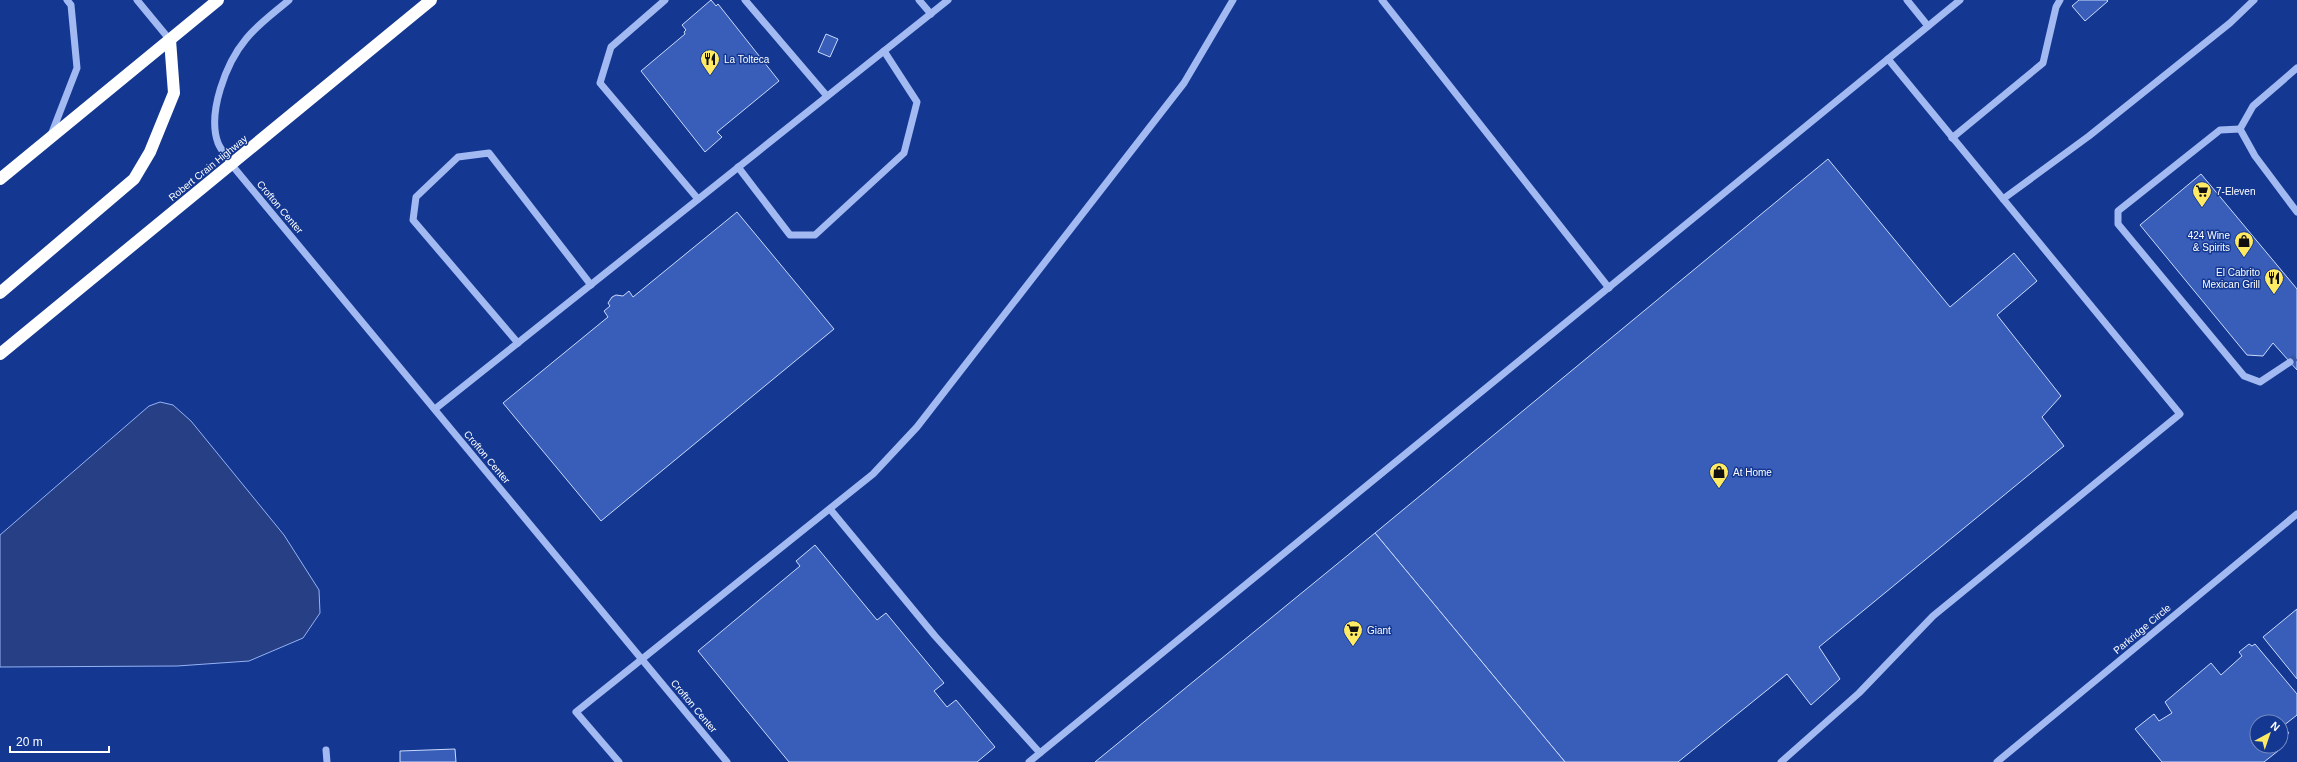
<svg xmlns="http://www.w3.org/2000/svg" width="2297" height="762" viewBox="0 0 2297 762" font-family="Helvetica,sans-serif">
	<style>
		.water { fill: #274085; stroke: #95b2f4 }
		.building { fill: #395eb9; stroke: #cad9fc }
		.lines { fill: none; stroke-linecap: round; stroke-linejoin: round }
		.minor-tunnel { stroke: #3756a2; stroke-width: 7; stroke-dasharray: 7 3.5; stroke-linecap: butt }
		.minor { stroke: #a2baf1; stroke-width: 7 }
		.highway { stroke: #fff; stroke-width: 12 }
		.labels { text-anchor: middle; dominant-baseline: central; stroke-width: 3; stroke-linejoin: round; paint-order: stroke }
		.poi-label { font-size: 10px; fill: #fff; stroke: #143892; text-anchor: start }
		.street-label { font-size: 10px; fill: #fff; stroke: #143892 }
	</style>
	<rect width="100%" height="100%" fill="#143892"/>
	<path class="water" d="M160 402 173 405 191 421 284 535 319 590 320 613 303 638 249 661 177 666 0 667V535L149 406Z"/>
	<g class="building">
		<path d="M711 0 716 6 718 4 779 81 717 132 722 137 705 152 641 71 685 34 684 32 686 30 682 25Z"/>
		<path d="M2079 0H2107L2108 1 2085 21 2072 6Z"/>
		<path d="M826 34 838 39 830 57 818 52Z"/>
		<path d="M1828 159 1950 307 2014 253 2037 281 1997 315 2061 396 2042 417 2064 446 1819 647 1840 679 1811 705 1787 674 1678 762H1565L1375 533Z"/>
		<path d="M2201 174 2297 289V370L2273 343 2263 356 2247 355 2140 225Z"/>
		<path d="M737 212 834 329 601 521 503 403 608 317 604 311 610 306 608 303 612 297 616 295 623 296 629 291 633 297Z"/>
		<path d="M1375 533 1565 762H1095Z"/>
		<path d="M815 545 877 620 886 613 944 683 934 691 947 707 956 700 995 747 977 762H789L698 651 800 566 796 561Z"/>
		<path d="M2297 609V679L2263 637Z"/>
		<path d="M2249 644 2252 646 2255 644 2297 694V715L2283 726 2289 733 2281 740V722H2257V746L2281 744 2283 747 2264 762H2162L2135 729 2154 714 2159 721 2172 713 2165 702 2211 663 2221 675 2242 656 2239 652Z"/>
		<path d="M455 749 456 762H400V751Z"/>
	</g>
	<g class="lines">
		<path class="minor-tunnel" d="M2290 362 2297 356"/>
		<g class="minor">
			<path d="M137 0 170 40"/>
			<path d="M289 0C275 12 257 25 246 39 226 63 207 113 218 143 221 150 227 157 231 164L727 762"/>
			<path d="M665 0 611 47 600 83 698 199"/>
			<path d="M745 0 827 96"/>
			<path d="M919 0 931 14"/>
			<path d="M1382 0 1609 288"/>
			<path d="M1907 0 1928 26"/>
			<path d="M2297 68 2253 106 2240 129 2255 156 2297 212"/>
			<path d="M2240 129 2220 130 2118 211V224L2244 376 2260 382 2290 362"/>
			<path d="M51 135 77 68 71 5 67 0"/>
			<path d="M1952 138 2043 63 2056 7 2060 0"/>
			<path d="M738 167 790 235H815L904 153 917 102 884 51"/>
			<path d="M2003 199 2089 136 2230 23 2254 0"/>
			<path d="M518 343 413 220 416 197 458 157 489 153 591 285"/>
			<path d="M435 409 948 0"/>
			<path d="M830 509 935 636 1040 753"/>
			<path d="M326 750 327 762"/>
			<path d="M619 762 576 712 873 474 917 427 1184 83 1233 0"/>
			<path d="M1029 762 1960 0"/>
			<path d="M1781 762 1859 693 1933 616 2180 414 1888 59"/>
			<path d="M1997 762 2297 514"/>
		</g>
		<g class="highway">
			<path d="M0 179 218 0"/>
			<path d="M0 293 134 179 150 152 174 93 170 40"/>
			<path d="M0 354 431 0"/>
		</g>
	</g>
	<defs>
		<symbol id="restaurant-pin" viewBox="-11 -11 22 30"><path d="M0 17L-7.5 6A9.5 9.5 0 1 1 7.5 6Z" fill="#ffea63" stroke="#143892"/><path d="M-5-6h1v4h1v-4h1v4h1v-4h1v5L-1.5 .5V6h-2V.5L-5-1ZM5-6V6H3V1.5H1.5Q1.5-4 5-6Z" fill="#111"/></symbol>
		<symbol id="supermarket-pin" viewBox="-11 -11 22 30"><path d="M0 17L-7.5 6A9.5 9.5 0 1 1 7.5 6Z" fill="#ffea63" stroke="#143892"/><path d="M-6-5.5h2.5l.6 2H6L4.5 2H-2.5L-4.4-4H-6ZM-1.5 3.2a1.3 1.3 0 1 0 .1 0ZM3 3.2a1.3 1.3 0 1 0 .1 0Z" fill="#111"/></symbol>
		<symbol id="shop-pin" viewBox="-11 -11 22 30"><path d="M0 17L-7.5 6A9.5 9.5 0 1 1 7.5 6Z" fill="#ffea63" stroke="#143892"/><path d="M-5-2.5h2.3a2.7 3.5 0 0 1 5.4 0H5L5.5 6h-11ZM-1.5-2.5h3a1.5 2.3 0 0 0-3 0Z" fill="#111"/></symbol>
	</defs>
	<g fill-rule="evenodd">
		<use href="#restaurant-pin" x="699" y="48" width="22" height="30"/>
		<use href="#supermarket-pin" x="2191" y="180" width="22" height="30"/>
		<use href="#shop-pin" x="2233" y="230" width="22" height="30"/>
		<use href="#restaurant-pin" x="2263" y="267" width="22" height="30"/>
		<use href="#shop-pin" x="1708" y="461" width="22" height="30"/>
		<use href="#supermarket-pin" x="1342" y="619" width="22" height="30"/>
	</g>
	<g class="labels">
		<g class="poi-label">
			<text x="724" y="59">La Tolteca</text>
			<text x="2216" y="191">7-Eleven</text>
			<text x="2230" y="235" text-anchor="end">424 Wine<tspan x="2230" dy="12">&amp; Spirits</tspan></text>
			<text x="2260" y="272" text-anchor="end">El Cabrito<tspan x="2260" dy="12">Mexican Grill</tspan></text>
			<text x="1733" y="472">At Home</text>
			<text x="1367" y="630">Giant</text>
		</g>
		<g class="street-label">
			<text transform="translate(208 168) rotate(-39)">Robert Crain Highway</text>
			<text transform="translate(280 207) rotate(50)">Crofton Center</text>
			<text transform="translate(487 457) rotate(50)">Crofton Center</text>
			<text transform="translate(2142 629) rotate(-40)">Parkridge Circle</text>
			<text transform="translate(694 706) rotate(50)">Crofton Center</text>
		</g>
	</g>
	<g transform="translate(2269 734) rotate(40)"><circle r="19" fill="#143892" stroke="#7288be"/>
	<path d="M0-3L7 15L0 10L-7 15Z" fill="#ffea63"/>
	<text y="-6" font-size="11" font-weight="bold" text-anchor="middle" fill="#ffffff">N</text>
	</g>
	<path d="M10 746v6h99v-6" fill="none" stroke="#ffffff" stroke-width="2"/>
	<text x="16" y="746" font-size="12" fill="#ffffff" stroke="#143892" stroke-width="3" paint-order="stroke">20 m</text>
</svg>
